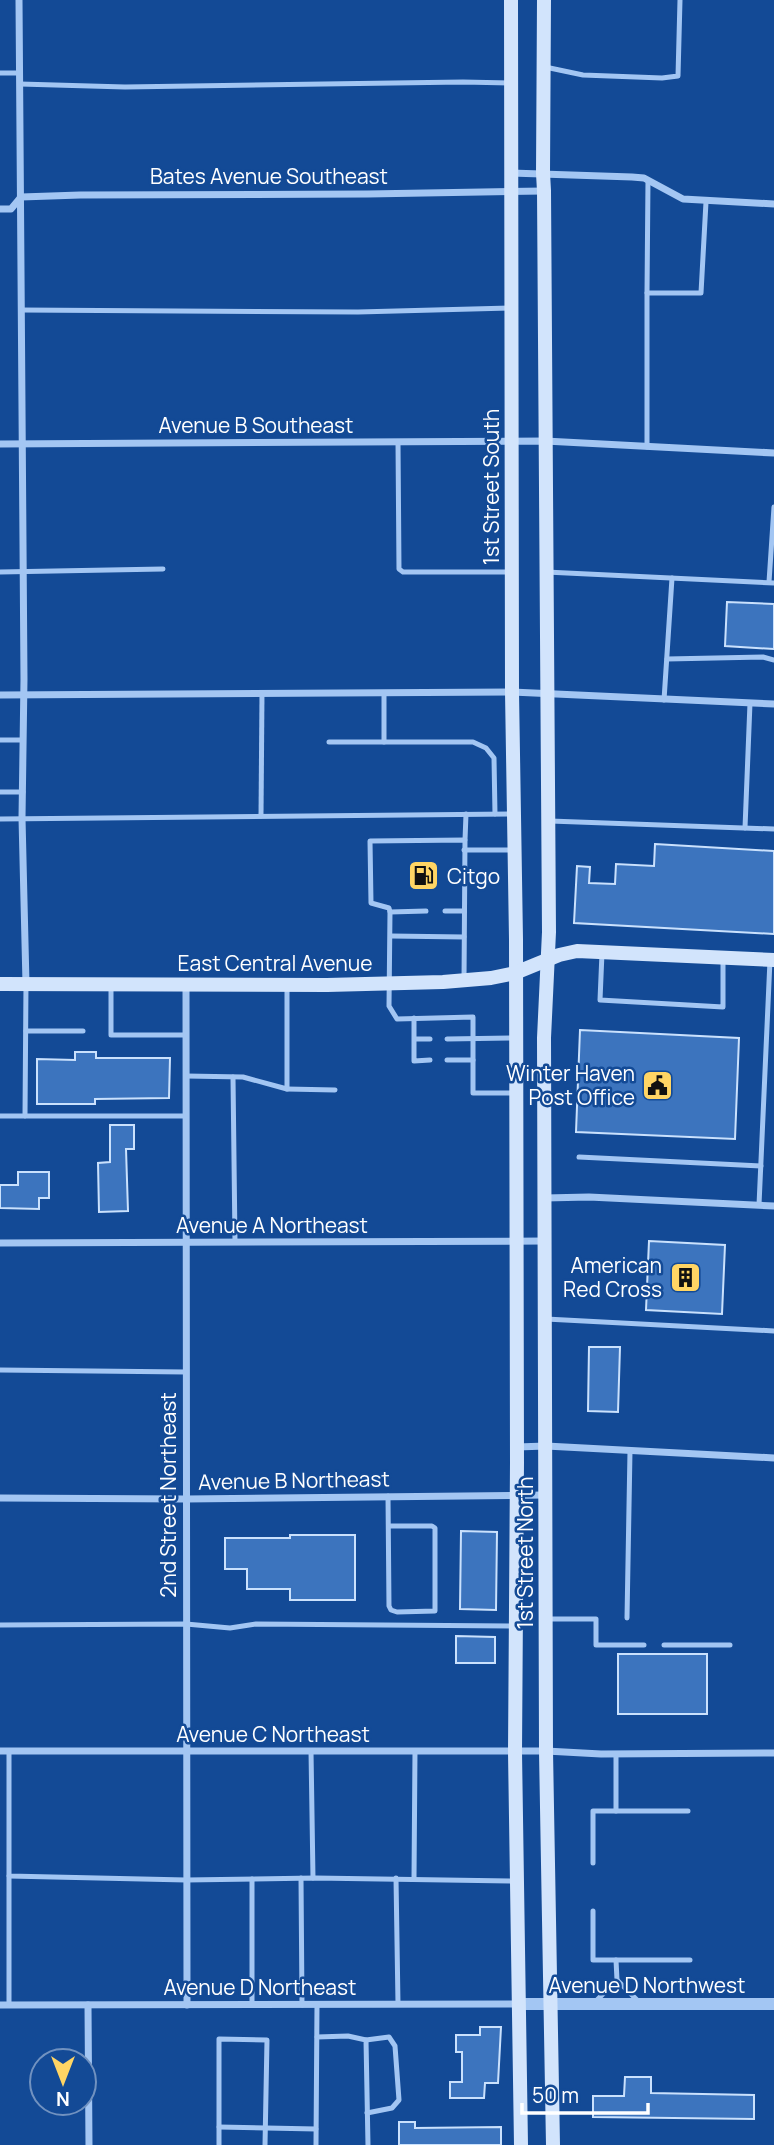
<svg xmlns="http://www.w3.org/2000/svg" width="774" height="2145" viewBox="0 0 774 2145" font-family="Manrope,sans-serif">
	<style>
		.building { fill: #3c74be; stroke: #cae1fd; stroke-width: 2 }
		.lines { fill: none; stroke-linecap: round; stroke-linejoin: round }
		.service { stroke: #a3c6f3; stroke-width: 5 }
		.minor { stroke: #a3c6f3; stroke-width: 7 }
		.tertiary { stroke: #a3c6f3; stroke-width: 12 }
		.secondary { stroke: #d2e4fc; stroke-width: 14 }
		.labels { text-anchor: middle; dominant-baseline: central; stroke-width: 5; stroke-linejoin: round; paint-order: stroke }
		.street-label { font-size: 21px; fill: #fff; stroke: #134a96 }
		.poi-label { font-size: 21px; fill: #fff; stroke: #134a96; text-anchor: end }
	</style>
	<rect width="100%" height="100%" fill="#134a96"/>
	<g class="building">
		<path d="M727 602 774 604V649L725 646Z"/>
		<path d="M655 844 774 851V934L574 923 577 866 590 867 589 883 615 884 616 864 654 866Z"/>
		<path d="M580 1030 739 1038 735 1139 576 1132Z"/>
		<path d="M75 1052H96V1058H170L169 1098 95 1099V1104H37V1059L75 1060Z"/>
		<path d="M110 1125H134V1149H126L128 1211 99 1212 98 1163 110 1162Z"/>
		<path d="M18 1172H49V1198H39V1209L0 1208V1185H18Z"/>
		<path d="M649 1241 725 1245 722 1314 646 1310Z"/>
		<path d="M589 1347H620L618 1412 588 1411Z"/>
		<path d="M461 1531 497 1532 496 1610 460 1609Z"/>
		<path d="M290 1535H355V1600H290V1589H247V1569H225V1538H290Z"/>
		<path d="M456 1636 495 1637V1663H456Z"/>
		<rect x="618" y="1654" width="89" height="60"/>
		<path d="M480 2027H501L498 2083H485L484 2098H450V2082H462V2052H456V2035H480Z"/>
		<path d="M625 2077H651V2093L754 2095V2119L593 2117V2096H624Z"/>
		<path d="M399 2122H415V2128L501 2127V2145H399Z"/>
	</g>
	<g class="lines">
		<g class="service">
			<path d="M545 67 583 75 662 78 678 76 680 0"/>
			<path d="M0 73H20"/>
			<path d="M20 84 125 87 463 82 511 83"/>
			<path d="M647 293 648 180"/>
			<path d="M21 310 358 312 511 308"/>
			<path d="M398 442 399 569 403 572H509"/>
			<path d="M647 447V293H701L706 202"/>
			<path d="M0 572 163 569"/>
			<path d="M546 572 774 583"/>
			<path d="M769 582 774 507"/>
			<path d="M667 659 763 657 774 660"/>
			<path d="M664 700 672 578"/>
			<path d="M0 740H23"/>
			<path d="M329 742H384V693"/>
			<path d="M384 742H473L486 748 494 758 495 814"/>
			<path d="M0 792H23"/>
			<path d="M261 816 262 693"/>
			<path d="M0 819 511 814"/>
			<path d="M550 821 774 829"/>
			<path d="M745 828 750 703"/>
			<path d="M465 840 466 814"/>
			<path d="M464 850H514"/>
			<path d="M445 911H464"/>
			<path d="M390 912 426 911"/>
			<path d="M391 936 464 937"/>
			<path d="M602 953 600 1000 723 1007V960"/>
			<path d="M464 980 465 840 370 841 371 903 389 908 390 912 389 1006 397 1019 473 1017V1093H516"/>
			<path d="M111 987V1035H186"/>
			<path d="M414 1018V1061L430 1060"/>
			<path d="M26 1031H83"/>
			<path d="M415 1039H430"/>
			<path d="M447 1039 514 1038"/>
			<path d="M447 1060H473"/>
			<path d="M186 1076 243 1077 287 1089V987"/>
			<path d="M233 1077 235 1242"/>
			<path d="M287 1089 335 1090"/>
			<path d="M0 1116H186"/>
			<path d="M25 1116 26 984"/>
			<path d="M579 1157 761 1166"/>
			<path d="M759 1205 770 960"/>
			<path d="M546 1319 774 1331"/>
			<path d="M0 1370 186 1372"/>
			<path d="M388 1496 389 1606 391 1610 397 1612 435 1611V1528L432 1526H389"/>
			<path d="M627 1618 630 1451"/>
			<path d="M549 1619H596V1645H644"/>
			<path d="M0 1625 186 1624 230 1628 256 1624 516 1626"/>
			<path d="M664 1645H730"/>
			<path d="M9 1751V1876L186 1880 315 1878 514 1881"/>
			<path d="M311 1751 313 1878"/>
			<path d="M616 1754V1811H688"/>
			<path d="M593 1863V1811H616"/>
			<path d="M9 1876V2005"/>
			<path d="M301 1878 302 2005"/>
			<path d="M396 1878 398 2004"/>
			<path d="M252 1879V2005"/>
			<path d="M414 1879 415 1751"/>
			<path d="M593 1911V1960H690"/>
			<path d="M617 1980 639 2002"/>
			<path d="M595 2002 617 1980 616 1960"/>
			<path d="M317 2037 348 2036 366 2040 368 2145"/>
			<path d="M366 2040 389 2037 395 2046 399 2100 392 2108 367 2113"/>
			<path d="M219 2127 316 2129"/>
			<path d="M219 2145V2039L267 2040 265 2145"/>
			<path d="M316 2145 317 2005"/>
		</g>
		<g class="minor">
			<path d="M19 0 24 679 22 818 26 984"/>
			<path d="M511 173 632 177 644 178 683 199 774 204"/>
			<path d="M0 209H11L21 197 80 195 368 194 544 191"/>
			<path d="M0 444 545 441 774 453"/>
			<path d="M0 695 512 692 774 704"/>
			<path d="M186 985 187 2005"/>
			<path d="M545 1198 589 1197 774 1206"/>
			<path d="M0 1243 545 1241"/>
			<path d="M517 1447 546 1446 774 1458"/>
			<path d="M0 1498 186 1499 545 1495"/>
			<path d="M0 1751H546L601 1754 774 1753"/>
			<path d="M0 2005 520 2004"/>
			<path d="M88 2005 89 2145"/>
		</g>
		<path class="tertiary" d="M520 2004H774"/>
		<g class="secondary">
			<path d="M511 0 512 692 516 939 517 1462 515 1752 521 2145"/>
			<path d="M544 0 543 173 544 191 549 932 544 1038 546 1751 553 2145"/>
			<path d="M0 984 327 985 443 982 491 978 515 973 559 955 577 951 774 960"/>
		</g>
	</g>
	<defs>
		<symbol id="fuel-square" viewBox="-11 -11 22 22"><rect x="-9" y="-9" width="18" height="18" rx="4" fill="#ffd564" stroke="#134a96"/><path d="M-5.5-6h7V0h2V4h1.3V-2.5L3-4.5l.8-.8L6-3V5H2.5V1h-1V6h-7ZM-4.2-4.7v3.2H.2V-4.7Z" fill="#111"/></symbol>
		<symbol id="civic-square" viewBox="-11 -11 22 22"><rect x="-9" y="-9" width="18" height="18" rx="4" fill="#ffd564" stroke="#134a96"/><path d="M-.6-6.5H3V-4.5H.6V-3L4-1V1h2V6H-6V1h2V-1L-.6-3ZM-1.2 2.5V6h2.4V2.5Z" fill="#111"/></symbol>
		<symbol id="building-square" viewBox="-11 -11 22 22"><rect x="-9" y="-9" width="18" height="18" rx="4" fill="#ffd564" stroke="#134a96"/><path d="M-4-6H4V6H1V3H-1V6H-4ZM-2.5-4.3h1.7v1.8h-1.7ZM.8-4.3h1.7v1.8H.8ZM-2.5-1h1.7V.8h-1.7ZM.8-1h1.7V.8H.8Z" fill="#111"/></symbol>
	</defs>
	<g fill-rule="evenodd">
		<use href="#fuel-square" x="406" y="858" width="35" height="35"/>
		<use href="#civic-square" x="640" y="1068" width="35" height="35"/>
		<use href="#building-square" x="668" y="1260" width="35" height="35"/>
	</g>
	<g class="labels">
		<g class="street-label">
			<text x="269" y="176">Bates Avenue Southeast</text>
			<text x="256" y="425">Avenue B Southeast</text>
			<text transform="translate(491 487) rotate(-90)">1st Street South</text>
			<text x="275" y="963">East Central Avenue</text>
			<text x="272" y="1225">Avenue A Northeast</text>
			<text transform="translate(294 1480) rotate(-1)">Avenue B Northeast</text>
			<text transform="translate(168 1495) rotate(-90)">2nd Street Northeast</text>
			<text transform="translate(525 1553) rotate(-90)">1st Street North</text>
			<text x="273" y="1734">Avenue C Northeast</text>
			<text x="647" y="1985">Avenue D Northwest</text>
			<text x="260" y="1987">Avenue D Northeast</text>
		</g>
		<g class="poi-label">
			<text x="447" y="876" text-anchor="start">Citgo</text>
			<text x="635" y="1073">Winter Haven<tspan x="635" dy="24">Post Office</tspan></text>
			<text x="662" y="1265">American<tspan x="662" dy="24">Red Cross</tspan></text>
		</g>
	</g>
	<g transform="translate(63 2082) rotate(180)"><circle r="33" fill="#134a96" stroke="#7192c0" stroke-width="2"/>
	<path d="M0-5L12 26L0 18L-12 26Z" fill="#ffd564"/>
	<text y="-10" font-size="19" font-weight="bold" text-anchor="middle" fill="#ffffff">N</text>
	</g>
	<path d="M522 2103v10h126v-10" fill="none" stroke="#ffffff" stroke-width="3.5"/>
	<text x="532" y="2103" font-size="21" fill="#ffffff" stroke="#134a96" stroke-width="5" paint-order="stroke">50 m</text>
</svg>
